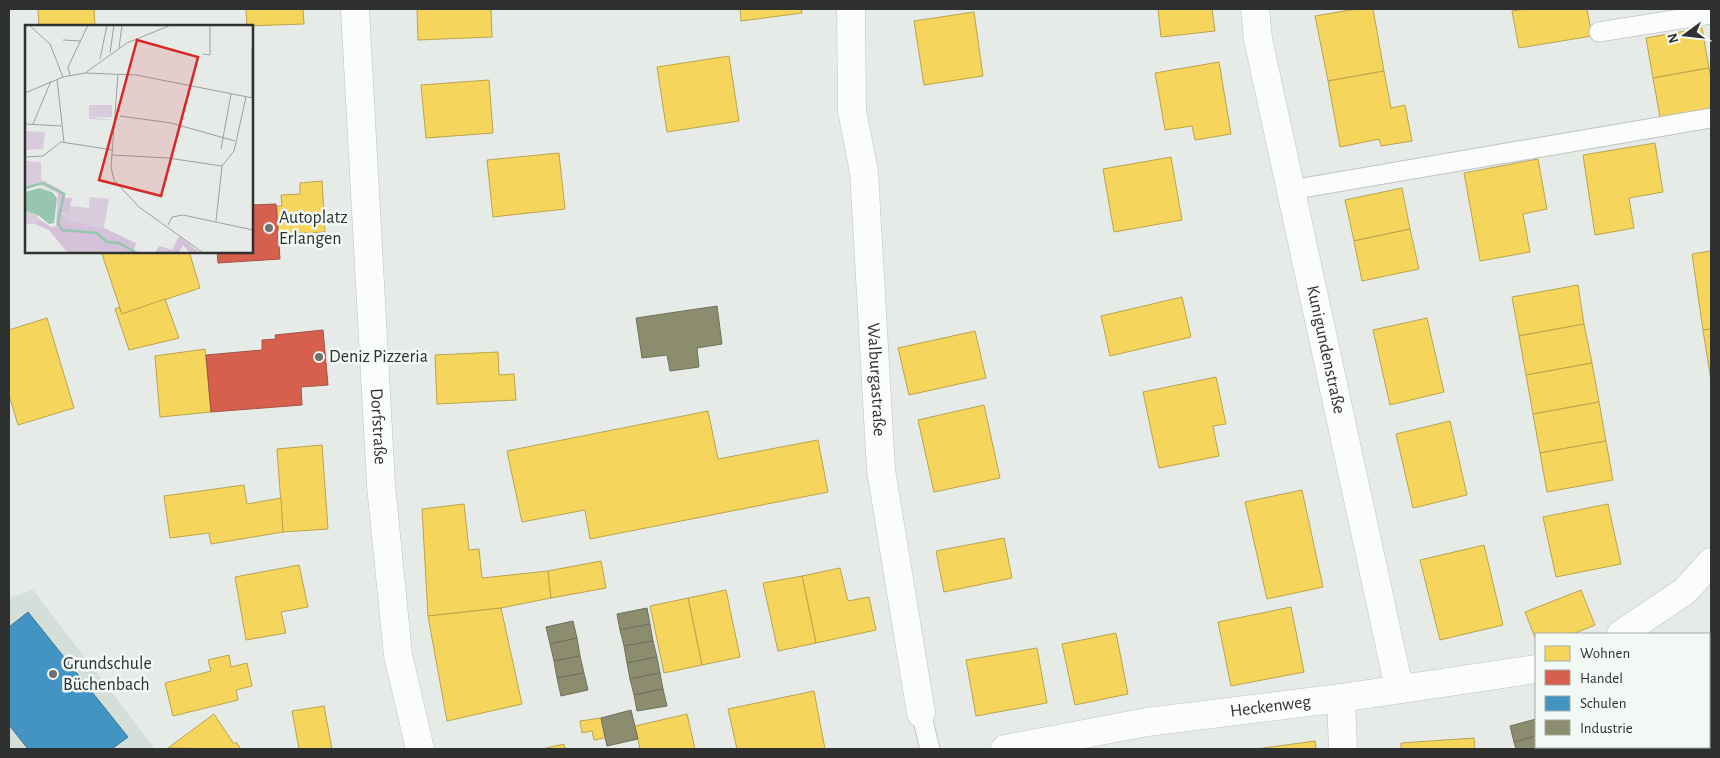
<svg xmlns="http://www.w3.org/2000/svg" width="1720" height="758" viewBox="0 0 1720 758" font-family="'Alegreya Sans',sans-serif">
	<style>
		.built { fill: #d4dfd9 }
		.homes { fill: #f6d55c; stroke: #baa44e }
		.shops { fill: #d6604d; stroke: #a45244 }
		.schools { fill: #4393c3; stroke: #3d7697 }
		.industry { fill: #8c8c6e; stroke: #70715b }
		.lines { fill: none; stroke-linecap: round; stroke-linejoin: round }
		.service-casing { stroke: #c0c3c1; stroke-width: 21 }
		.minor-casing { stroke: #c0c3c1; stroke-width: 29 }
		.service { stroke: #fbfcfc; stroke-width: 19 }
		.minor { stroke: #fbfcfc; stroke-width: 28 }
		.poi-dot { fill: #6e7270; stroke: #f2f9f5; stroke-width: 2 }
		.labels { text-anchor: middle; dominant-baseline: central; stroke-width: 5; stroke-linejoin: round; paint-order: stroke }
		.poi-label { font-size: 18px; fill: #2e312f; stroke: #f2f9f5; text-anchor: start }
		.street-label { font-size: 18px; fill: #2e312f; stroke: #f2f9f5 }
		.inset-river { fill: none; stroke: #98c5b0; stroke-width: 2.5 }
		.inset-road { fill: none; stroke: #9ca19e; stroke-width: 1 }
		.view { fill: #d62828; fill-opacity: 0.15; stroke: #d62828; stroke-width: 2.5 }
		.inset-edge { fill: none; stroke: #2e312f; stroke-width: 2.5 }
	</style>
	<rect width="100%" height="100%" fill="#e6ebe8"/>
	<path class="built" d="M33 590 155 749H9V598Z"/>
	<g class="homes">
		<path d="M38 9H94L95 26H39Z"/>
		<path d="M246 9H303L304 24 247 26Z"/>
		<path d="M417 9H491L492 37 418 40Z"/>
		<path d="M740 9H801L802 13 741 21Z"/>
		<path d="M1158 9H1212L1215 31 1161 37Z"/>
		<path d="M1356 9H1373L1384 71 1328 81 1315 16Z"/>
		<path d="M1525 9H1587L1592 36 1519 48 1512 11Z"/>
		<path d="M974 12 983 76 924 85 914 21Z"/>
		<path d="M1702 28 1709 68 1653 78 1646 38Z"/>
		<path d="M729 56 739 121 667 132 657 67Z"/>
		<path d="M1219 62 1231 134 1195 140 1192 126 1165 130 1155 73Z"/>
		<path d="M1709 68 1711 78V108L1660 117 1653 78Z"/>
		<path d="M1384 71 1391 108 1405 105 1412 141 1381 146 1379 139 1340 147 1328 81Z"/>
		<path d="M489 80 493 133 426 138 421 85Z"/>
		<path d="M1655 143 1663 192 1629 198 1634 228 1595 235 1583 155Z"/>
		<path d="M559 153 565 209 493 217 487 160Z"/>
		<path d="M1171 157 1182 220 1114 232 1103 169Z"/>
		<path d="M1538 159 1547 209 1523 214 1530 252 1480 261 1464 173Z"/>
		<path d="M322 181 325 232 278 234 277 206H282L281 195 300 194V183Z"/>
		<path d="M1402 188 1410 229 1354 241 1345 200Z"/>
		<path d="M1410 229 1419 269 1362 281 1354 241Z"/>
		<path d="M101 251H189L200 288 122 314Z"/>
		<path d="M1711 251V329L1703 330 1692 254Z"/>
		<path d="M1578 285 1584 324 1519 336 1512 297Z"/>
		<path d="M1182 297 1191 337 1110 356 1101 316Z"/>
		<path d="M165 299 179 338 129 350 115 309 119 307 122 314Z"/>
		<path d="M47 318 74 408 18 425 9 395V330Z"/>
		<path d="M1427 318 1444 392 1390 405 1373 330Z"/>
		<path d="M1584 324 1592 363 1526 375 1519 336Z"/>
		<path d="M1711 329V381L1703 330Z"/>
		<path d="M975 331 986 378 909 395 898 348Z"/>
		<path d="M205 349 211 412 160 417 155 356Z"/>
		<path d="M498 352 499 375 514 374 516 400 437 404 435 355Z"/>
		<path d="M1592 363 1599 402 1533 414 1526 375Z"/>
		<path d="M1216 377 1226 424 1213 426 1219 456 1159 468 1143 392Z"/>
		<path d="M1599 402 1606 441 1540 453 1533 414Z"/>
		<path d="M984 405 1000 478 934 492 918 420Z"/>
		<path d="M708 411 718 459 818 440 828 492 590 539 585 510 522 522 507 451Z"/>
		<path d="M1450 421 1467 495 1413 508 1396 434Z"/>
		<path d="M1606 441 1613 480 1547 492 1540 453Z"/>
		<path d="M322 445 328 529 283 532 277 449Z"/>
		<path d="M244 485 247 504 281 498 283 532 211 544 209 533 170 538 164 496Z"/>
		<path d="M1302 490 1323 587 1267 599 1245 502Z"/>
		<path d="M464 504 469 550 479 549 482 578 548 571 551 598 501 608 428 616 422 509Z"/>
		<path d="M1608 504 1621 564 1556 577 1543 517Z"/>
		<path d="M1004 538 1012 578 944 592 936 551Z"/>
		<path d="M1484 545 1503 625 1440 640 1420 560Z"/>
		<path d="M601 561 606 588 551 598 548 571Z"/>
		<path d="M299 565 308 607 281 612 286 633 246 640 235 577Z"/>
		<path d="M840 568 848 601 869 597 876 630 816 643 802 576Z"/>
		<path d="M802 576 816 643 778 651 763 583Z"/>
		<path d="M726 590 740 657 702 665 688 598Z"/>
		<path d="M1581 590 1595 625 1573 634H1536V640L1525 612Z"/>
		<path d="M688 598 702 665 664 673 650 606Z"/>
		<path d="M1291 607 1304 672 1231 686 1218 622Z"/>
		<path d="M501 608 522 704 447 721 428 616Z"/>
		<path d="M1116 633 1128 694 1075 705 1062 644Z"/>
		<path d="M1037 648 1047 703 976 716 966 660Z"/>
		<path d="M229 655 231 667 247 663 252 686 236 690 238 700 173 716 165 683 211 671 208 660Z"/>
		<path d="M814 691 825 749H737L728 709Z"/>
		<path d="M324 706 332 749H299L292 711Z"/>
		<path d="M214 714 234 744 236 742 241 749 168 748Z"/>
		<path d="M687 714 695 749H640L635 726Z"/>
		<path d="M601 718 605 738 594 740 592 731 582 733 580 721Z"/>
		<path d="M1474 738 1475 749H1401V743Z"/>
		<path d="M1315 741 1316 749H1256Z"/>
		<path d="M564 744 565 749H542Z"/>
		<path d="M1619 747H1681L1682 749H1620Z"/>
	</g>
	<g class="shops">
		<path d="M276 204 280 259 218 263 217 251H251V205Z"/>
		<path d="M323 330 328 385 301 387 302 405 211 412 206 355 262 350V340L276 339 275 335Z"/>
	</g>
	<path class="schools" d="M28 612 128 737 112 749H28L9 725V627Z"/>
	<g class="industry">
		<path d="M717 306 722 344 697 348 699 367 670 371 667 355 642 358 636 318Z"/>
		<path d="M647 608 650 624 620 630 617 614Z"/>
		<path d="M573 621 577 638 550 644 546 627Z"/>
		<path d="M650 624 653 641 624 646 620 630Z"/>
		<path d="M577 638 580 656 554 661 550 644Z"/>
		<path d="M653 641 657 657 627 663 624 646Z"/>
		<path d="M580 656 584 673 557 678 554 661Z"/>
		<path d="M657 657 660 673 630 679 627 663Z"/>
		<path d="M584 673 588 690 561 696 557 678Z"/>
		<path d="M660 673 663 689 634 695 630 679Z"/>
		<path d="M663 689 667 706 637 711 634 695Z"/>
		<path d="M631 710 638 739 607 746 601 718Z"/>
		<path d="M1536 719V736L1514 742 1510 726Z"/>
		<path d="M1536 736V747H1544L1545 749H1516L1514 742Z"/>
	</g>
	<g class="lines">
		<defs>
			<g id="service">
				<path d="M1599 32 1711 14"/>
				<path d="M1291 190 1711 118"/>
				<path d="M921 713 930 749"/>
			</g>
			<g id="minor">
				<path id="s1" d="M355 9 381 485 398 655 420 749"/>
				<path id="s2" d="M851 9 852 111 864 172 881 470 921 713"/>
				<path id="s3" d="M1255 9 1258 39 1399 688"/>
				<path d="M1621 634 1685 591 1711 562"/>
				<path d="M1341 698 1343 749"/>
				<path id="s4" d="M1005 749 1147 722 1341 698 1536 669"/>
			</g>
		</defs>
		<use href="#service" class="service-casing"/>
		<use href="#minor" class="minor-casing"/>
		<use href="#service" class="service"/>
		<use href="#minor" class="minor"/>
	</g>
	<g class="poi-dot">
		<circle cx="269" cy="228" r="5"/>
		<circle cx="319" cy="357" r="5"/>
		<circle cx="53" cy="674" r="5"/>
	</g>
	<g class="labels">
		<g class="poi-label">
			<text x="279" y="218">Autoplatz<tspan x="279" dy="21">Erlangen</tspan></text>
			<text x="329" y="357">Deniz Pizzeria</text>
			<text x="63" y="664">Grundschule<tspan x="63" dy="21">Büchenbach</tspan></text>
		</g>
		<g class="street-label">
			<text stroke="none"><textPath href="#s3" startOffset="348">Kunigundenstraße</textPath></text>
			<text stroke="none"><textPath href="#s2" startOffset="372">Walburgastraße</textPath></text>
			<text stroke="none"><textPath href="#s1" startOffset="418">Dorfstraße</textPath></text>
			<text stroke="none"><textPath href="#s4" startOffset="269">Heckenweg</textPath></text>
		</g>
	</g>
	<g transform="translate(25 25)">
		<rect width="228" height="228" fill="#e6ebe8"/>
		<path d="M64 80H87V92H68L87 95 64 94ZM0 106 20 107 18 124 0 125ZM0 136 16 137V154L36 165 33 168 15 160 0 164ZM65 172 84 174 79 203 42 195 37 191 46 181 64 183ZM0 186 13 190 10 199H0Z" fill="#d8ccdc"/>
		<path d="M36 165 41 173H47L44 186 37 188 42 195 79 203 111 218 109 225 114 227H42L24 205 10 199 12 193 26 202 31 201 33 168ZM154 211 174 227H164L158 220 154 227H130L134 221 147 225Z" fill="#d5c2da"/>
		<path d="M15 163 27 167 32 173 29 198 24 199 13 190 0 186V167Z" fill="#98c5b0"/>
		<path class="inset-river" d="M0 163 18 158 39 169 33 198 37 205 72 208 82 217 94 218 110 227"/>
		<path class="inset-road" d="M4 0 25 19 38 52M38 15 56 16M94 23 97 0M85 28 89 0M178 29 185 30V0M75 34 82 0M60 48 102 18 146 0M93 49 86 142 89 155 114 182 177 227M45 50 43 42 63 0M32 54 39 117M0 68 38 52 60 48 111 50 228 73M227 73V23M95 91 146 98 210 116M0 99 37 101M8 99 26 56M196 124 206 69M87 130 143 133 197 141M0 132 18 131 36 117 88 125M191 196 197 141 209 126 221 72M143 200 147 192 158 190 228 205"/>
		<path class="view" d="M112 15 173 32 136 171 74 155Z"/>
		<rect width="228" height="228" class="inset-edge"/>
	</g>
	<rect width="1720" height="758" fill="none" stroke="#2e312f" stroke-width="20"/>
	<rect x="1535" y="633" width="175" height="115" fill="#f2f9f5" stroke="#a4a9a6"/>
	<rect x="1545" y="646" width="25" height="15" fill="#f6d55c" stroke="#a4a9a6"/>
	<text x="1580" y="658" font-size="15" fill="#2e312f">Wohnen</text>
	<rect x="1545" y="670" width="25" height="15" fill="#d6604d" stroke="#a4a9a6"/>
	<text x="1580" y="683" font-size="15" fill="#2e312f">Handel</text>
	<rect x="1545" y="696" width="25" height="15" fill="#4393c3" stroke="#a4a9a6"/>
	<text x="1580" y="708" font-size="15" fill="#2e312f">Schulen</text>
	<rect x="1545" y="720" width="25" height="15" fill="#8c8c6e" stroke="#a4a9a6"/>
	<text x="1580" y="733" font-size="15" fill="#2e312f">Industrie</text>
	<g transform="translate(1685 35) rotate(255)" stroke="#f2f9f5" stroke-width="4" paint-order="stroke">
	<path d="M0-4L9 19L0 12L-9 19Z" fill="#2e312f"/>
	<text y="-8" font-size="14" font-weight="bold" text-anchor="middle" fill="#2e312f">N</text>
	</g>
</svg>
